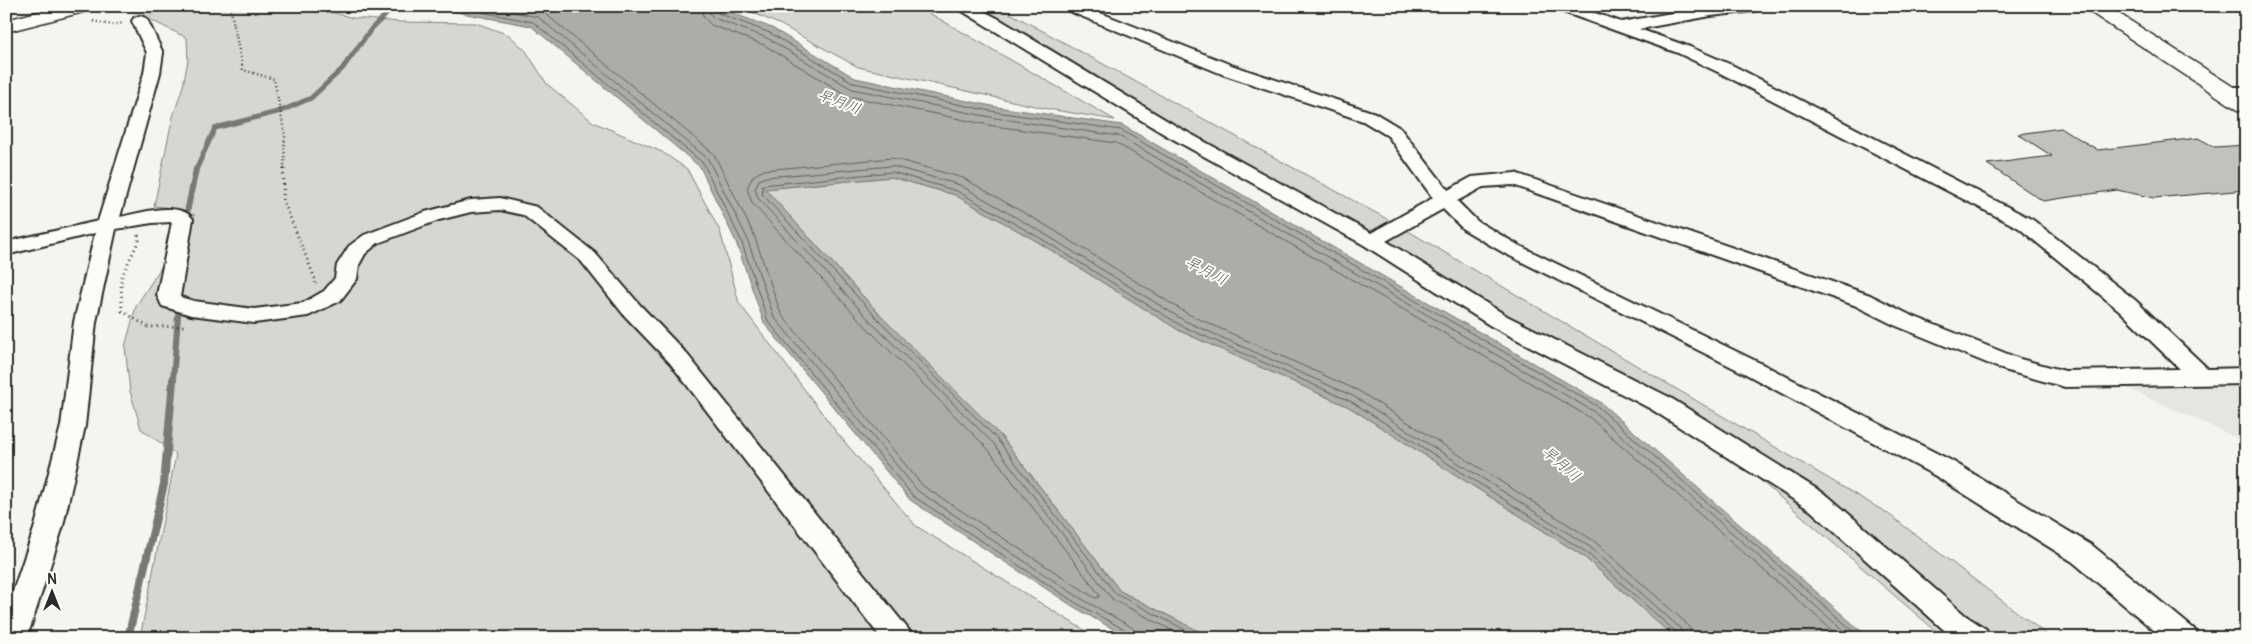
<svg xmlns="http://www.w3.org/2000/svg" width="2252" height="644" viewBox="0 0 2252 644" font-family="Pangolin,'Klee One',sans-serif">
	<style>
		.built { fill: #e6e5e0 }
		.green { fill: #d7d6d2; stroke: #81807e }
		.water { fill: #adaca9; stroke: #797877 }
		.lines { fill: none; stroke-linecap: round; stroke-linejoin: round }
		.shore { stroke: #5f5f5d; stroke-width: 1 }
		.stream-far2 { stroke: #797877; stroke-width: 5 }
		.stream-far1 { stroke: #797877; stroke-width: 6 }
		.stream { stroke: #797877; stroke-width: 8 }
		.building { fill: #c2c1be; stroke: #2b2b2b }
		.street-tunnel { stroke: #cdccc8; stroke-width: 17; stroke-dasharray: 17 9; stroke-linecap: butt }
		.street-casing { stroke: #2b2b2b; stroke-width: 4 }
		.secondary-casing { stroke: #2b2b2b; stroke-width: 3 }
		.path-far1 { stroke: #2b2b2b; stroke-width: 2.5; stroke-dasharray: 1 3; stroke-linecap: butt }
		.path { stroke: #2b2b2b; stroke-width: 3; stroke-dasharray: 1 4; stroke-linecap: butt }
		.street { fill: #fdfcf7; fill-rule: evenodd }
		.secondary { fill: #fdfcf7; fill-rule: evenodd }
		.labels { text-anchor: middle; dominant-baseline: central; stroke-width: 4; stroke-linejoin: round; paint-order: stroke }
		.water-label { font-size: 15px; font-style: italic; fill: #585857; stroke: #fdfcf7 }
	</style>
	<rect width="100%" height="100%" fill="#f5f4ef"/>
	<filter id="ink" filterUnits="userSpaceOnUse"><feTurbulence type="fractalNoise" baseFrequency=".02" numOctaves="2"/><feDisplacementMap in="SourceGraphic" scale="10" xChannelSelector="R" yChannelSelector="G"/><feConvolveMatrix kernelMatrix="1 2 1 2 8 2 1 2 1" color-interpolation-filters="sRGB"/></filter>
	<g filter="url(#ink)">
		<path class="built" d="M2246 382V442L2125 387Z"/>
		<g class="green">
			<path d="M153 6H311L353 18 400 22 476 23 509 35 526 51 547 84 593 122 662 152 687 169 720 231 739 303 838 434 916 526 1097 638H140L176 454 141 429 130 391 125 347 136 306 195 215 172 208 154 206 172 120 183 86 188 60 187 38 151 20Z"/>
			<path d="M738 6H917L1115 120 1048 109 858 67 781 25Z"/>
			<path d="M966 6H997L1398 225 1887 513 2051 638H1944L1698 427Z"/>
			<path d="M892 177 955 195 1038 242 1180 331 1349 407 1583 556 1675 638H1212L1120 591 1001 436 882 317 765 189Z"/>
		</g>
		<path class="water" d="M424 6H714L772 28 855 78 997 107 1122 125 1600 402 1869 638H1675L1583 556 1349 407 1180 331 1038 242 955 195 891 177 765 189 882 317 1001 436 1120 591 1212 638H1129L1074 607 910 500 764 323 736 242 700 167 531 26Z"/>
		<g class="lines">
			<g class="shore">
				<path d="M451 6 533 22 703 163 741 240 768 321 913 496 1076 603 1127 631 1130 638"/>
				<path d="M485 6 538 17 708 159 747 238 774 317 918 491 1080 598 1130 626 1135 631 1136 638"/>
				<path d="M526 6 542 11 714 154 754 235 781 314 923 486 1095 598 1099 597V594L987 448 869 330 752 203 747 188 753 176 764 170 892 158 963 178 1047 226 1188 314 1359 391 1594 541 1685 622 1690 629 1691 638"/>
				<path d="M701 6 703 16 711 25 764 45 848 96 994 126 1116 143 1589 417 1841 638"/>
				<path d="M708 6 709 13 714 18 767 38 852 89 995 118 1119 136 1593 411 1852 638"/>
				<path d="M714 6 718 13 770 33 854 83 996 112 1121 130 1597 406 1861 638"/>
				<path d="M1187 638 1112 599 993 443 874 325 758 198 755 189 759 180 766 177 892 166 960 185 1043 233 1185 321 1355 397 1590 547 1680 628 1684 638"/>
				<path d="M1201 638 1116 594 997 439 879 320 762 194 763 185 892 172 957 191 1040 238 1182 326 1352 402 1586 552 1676 632 1677 638"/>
			</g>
			<path class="stream-far2" d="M196 170 215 128 281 111 311 98 342 69 372 28 395 6"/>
			<g class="stream-far1">
				<path d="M185 222 196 169"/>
				<path d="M173 381 179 303"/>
			</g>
			<path class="stream" d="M128 638 164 484 173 380"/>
		</g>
		<path class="building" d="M2061 128 2098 150 2198 138 2215 147 2246 145V190L2154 198 2117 190 2043 201 1987 164 2052 156 2018 134Z"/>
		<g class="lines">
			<path class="street-tunnel" d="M140 21 147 10 143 6"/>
			<defs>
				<g id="street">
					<path d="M954 6H974L999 19 1176 126 1371 233 1433 198 1388 136 1363 121 1222 74 1064 9 1061 6H1083L1234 66 1375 113 1400 128 1448 190 1472 177 1515 173 1870 295 1910 315 2020 359 2065 371 2180 369 2119 310 2019 228 1722 74 1678 53 1555 9 1552 6H1575L1621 22 1711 6H1763L1755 11 1711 16 1639 29 1690 47 1734 66 2033 220 2135 300 2208 369 2246 368V384L2065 387 2004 370 1894 325 1854 305 1513 185 1483 187 1457 201 1477 221 1518 245 1760 363 1952 461 2093 546 2194 629 2199 638H2163L2073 562 1934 475 1744 373 1504 253 1463 229 1443 209 1386 241 1507 316 1669 397 1828 496 1966 616 1986 629 1991 638H1953L1810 510 1651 409 1491 326 1364 245 1164 134Z"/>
					<path d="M140 16 146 18 148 21 163 53 160 73 120 217C139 213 180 200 193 219L180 297 194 301 254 309 303 303 324 291 335 278 337 265 349 246 364 235 425 212 471 200 500 198 537 207 595 253 640 305 686 353 908 629 913 638H881L670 363 624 315 581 261 523 215 500 210 471 212 439 220 378 243 365 254 359 265 357 279 340 301 308 316 254 323 191 315 162 306 157 295 172 222 152 223 116 229 96 322 85 426 63 526 27 638H6V612L35 526 61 426 74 322 95 233 6 255V242L98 221 144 73 147 53 132 21 134 18Z"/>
					<path d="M2226 87H2246V97L2220 96 2217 92 2220 88Z"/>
				</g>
				<g id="secondary">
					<path d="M61 6H93L91 10 6 32V20Z"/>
					<path d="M2085 6H2107L2246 95V111L2238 110 2087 10Z"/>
				</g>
			</defs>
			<use href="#street" class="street-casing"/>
			<use href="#secondary" class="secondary-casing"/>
			<g class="path-far1">
				<path d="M230 6 243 70 274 79 285 135 284 170"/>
				<path d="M93 21 112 25 124 23"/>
			</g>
			<g class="path">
				<path d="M284 169 283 200 316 281 315 283"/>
				<path d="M138 235 139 240 121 278 122 311 148 327 187 326"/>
			</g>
			<use href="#street" class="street"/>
			<use href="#secondary" class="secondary"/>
		</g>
	</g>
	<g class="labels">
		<g class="water-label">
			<text transform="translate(839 102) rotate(21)">早月川</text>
			<text transform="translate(1206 271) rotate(27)">早月川</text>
			<text transform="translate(1561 464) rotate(41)">早月川</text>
		</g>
	</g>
	<rect width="2252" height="644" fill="none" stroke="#fdfcf7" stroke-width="25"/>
	<rect x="12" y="12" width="2227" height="619" fill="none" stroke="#2b2b2b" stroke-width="2" filter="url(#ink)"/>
	<g transform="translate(52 592)" stroke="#fdfcf7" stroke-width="4" paint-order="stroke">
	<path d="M0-4L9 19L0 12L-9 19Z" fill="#2b2b2b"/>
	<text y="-8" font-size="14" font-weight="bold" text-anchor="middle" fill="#2b2b2b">N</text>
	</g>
</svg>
